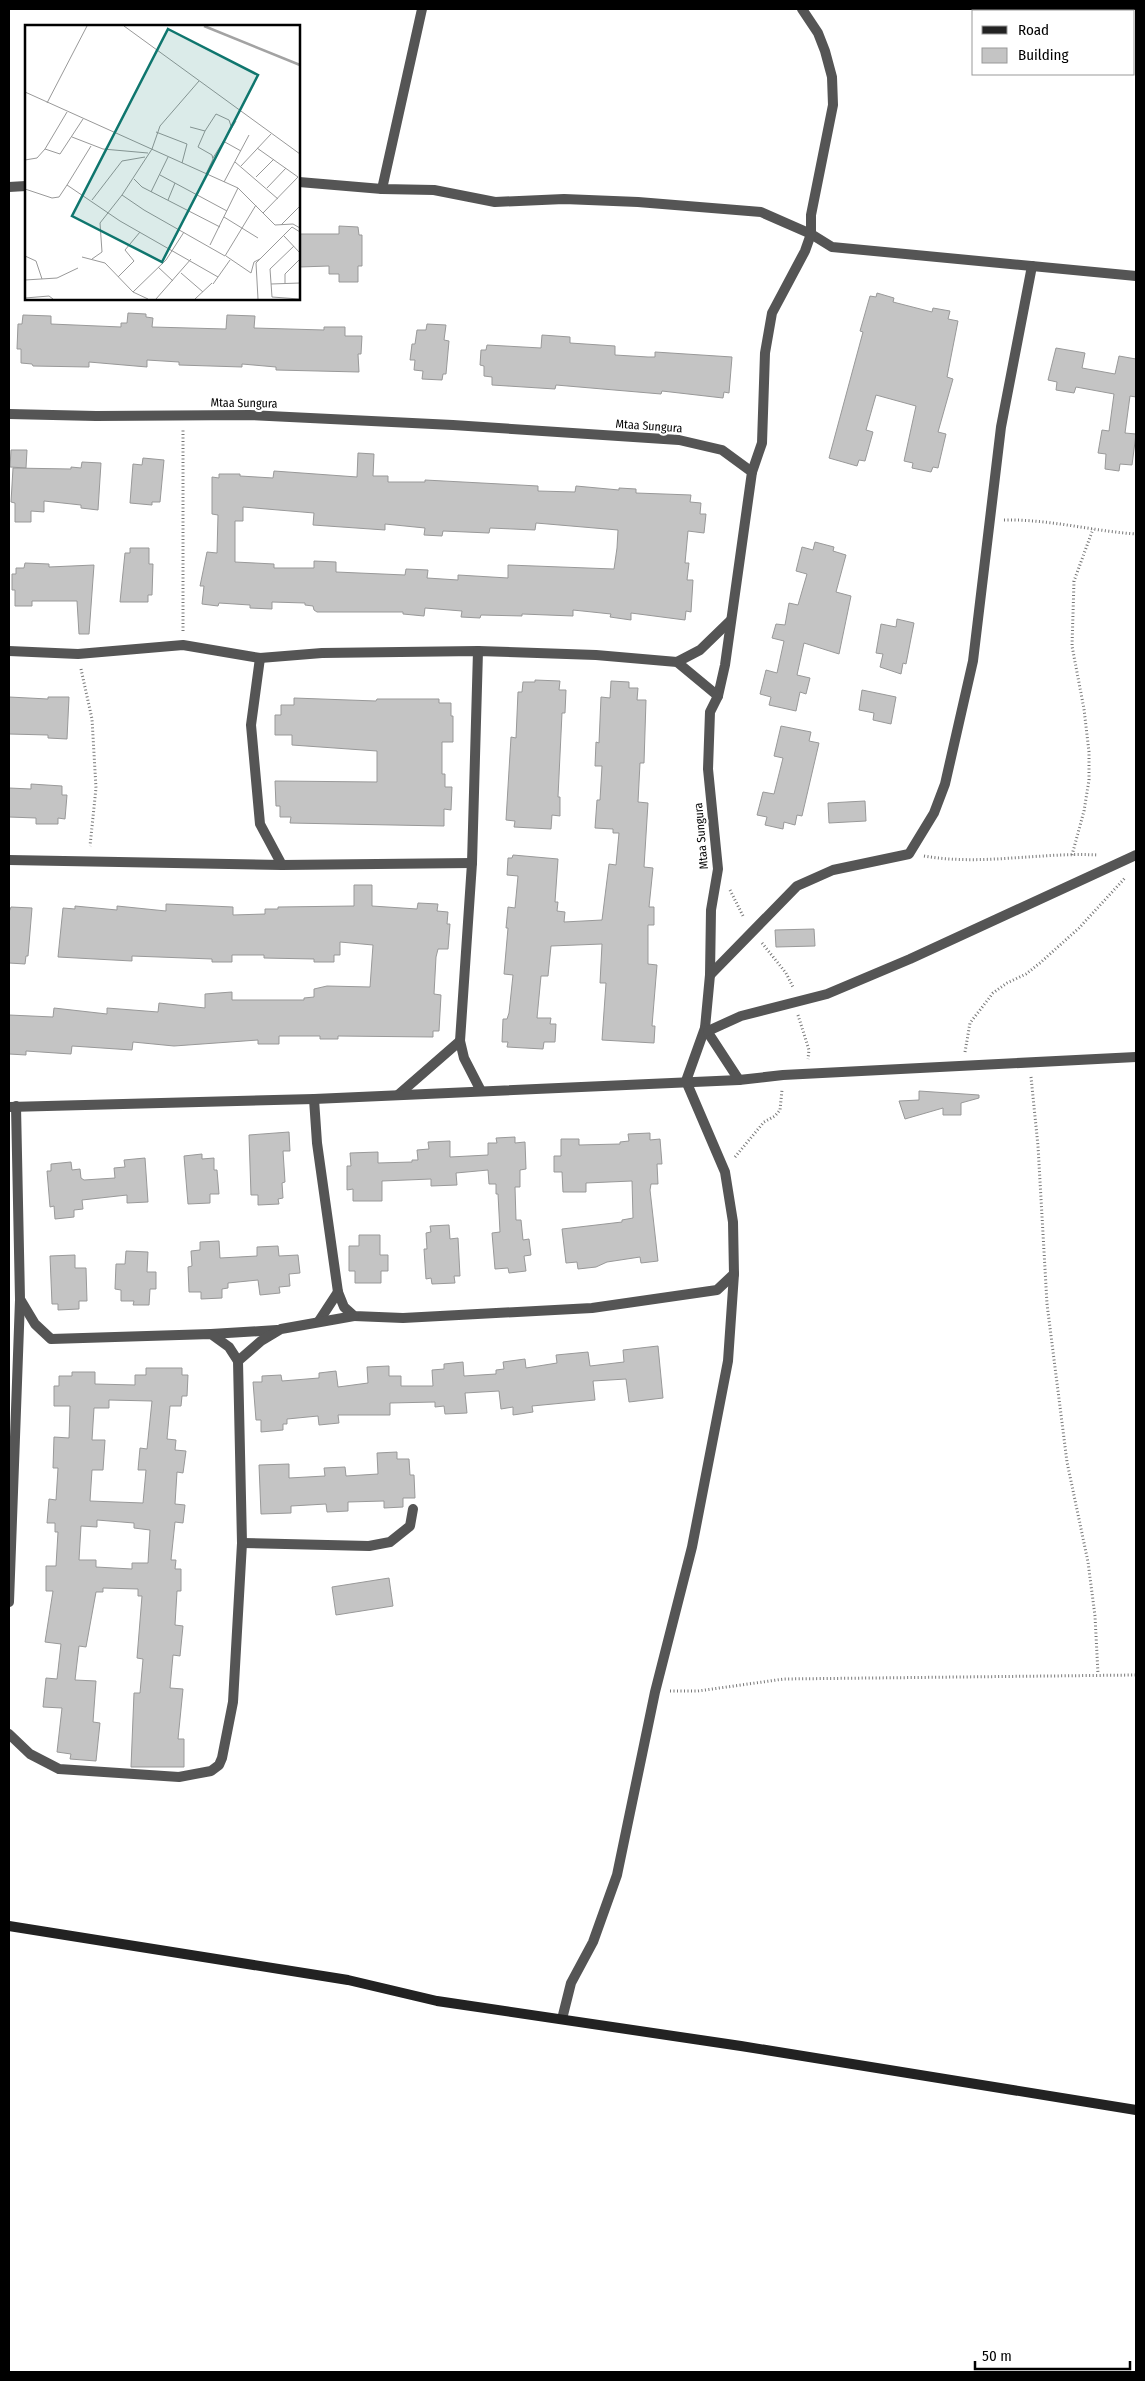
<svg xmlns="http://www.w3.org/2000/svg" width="1145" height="2381" viewBox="0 0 1145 2381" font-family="'Fira Sans Condensed',sans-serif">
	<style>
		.building { fill: #c4c4c4; stroke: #999; fill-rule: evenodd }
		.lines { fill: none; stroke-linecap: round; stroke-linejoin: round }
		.path { stroke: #777; stroke-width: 3; stroke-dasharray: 1 2.5; stroke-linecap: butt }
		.street { stroke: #555; stroke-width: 10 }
		.secondary { stroke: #222; stroke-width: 10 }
		.labels { text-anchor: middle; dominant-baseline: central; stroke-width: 4.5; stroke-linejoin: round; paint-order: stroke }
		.street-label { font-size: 12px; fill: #000; stroke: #fff }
		.inset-river { fill: none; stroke: #a3a3a3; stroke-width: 2.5 }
		.inset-road { fill: none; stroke: #999; stroke-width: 1 }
		.view { fill: #0f766e; fill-opacity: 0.15; stroke: #0f766e; stroke-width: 2.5 }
		.inset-edge { fill: none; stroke: #000; stroke-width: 2.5 }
	</style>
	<rect width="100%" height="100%" fill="#fff"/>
	<g class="building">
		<path d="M339 226 358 227 359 235H362V266H358V282H339V274H329V266L299 267V234H339Z"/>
		<path d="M877 293 894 298 893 302 932 312 933 308 950 311 948 319 958 321 947 377 953 379 938 432 946 434 938 468 933 467 931 472 912 468 913 463 904 461 916 406 876 395 866 430 873 432 865 461 859 460 857 466 829 458 863 332 860 331 870 296 876 297Z"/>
		<path d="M128 313 146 314V317L153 318 152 327 226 329 227 315 255 316 254 328 324 330V327H345V336H362L361 354H358L359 372 276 370V367L242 364V367L179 365V362L147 360V367L89 362V367L33 366 32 364 21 363V349H17L18 324H22L23 315 51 316V324L121 327V323H127Z"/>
		<path d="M427 324 446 325 444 340 449 341 446 374H443L442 380 422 379 423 371 414 370 415 360H410L412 344H415L417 330H426Z"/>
		<path d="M542 335 570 337V343L615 346V355L648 357H655V352L732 357 729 393 724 392 723 398 662 391 661 394 556 385 555 389 492 385V377L484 376V366L480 365 481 350H486L487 345 541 348Z"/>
		<path d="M1056 348 1085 353 1082 368 1115 374 1119 356 1136 359V397L1130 396 1125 433 1136 434 1132 465 1120 464 1119 471 1105 469 1106 454 1098 453 1102 430 1109 431 1114 394 1076 387 1074 393 1056 390 1057 382 1048 380Z"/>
		<path d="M11 450H27L26 468 10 467Z"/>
		<path d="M358 453 374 454 373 476H388V482H425V480L538 486V491L575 492 576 486 619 490V488L636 489V493L691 495 690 502 701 503 700 514H706L704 533 688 531 685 563H689L687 580H693L691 612 686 611 685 620 631 613V620L610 617 611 614 573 610V616L522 614V616L481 615 480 618 461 617 462 611 425 608 424 616 403 614V612H317L314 610 313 606 305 605V603L272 602V609L250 608V605L219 603 218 606 202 604 204 586H200L207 552 217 553 218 515 212 514V477L219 478V474H240V476L273 478 274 471 357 477ZM243 507 314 513 313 525 385 530V524L425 528 424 535 442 536 443 531 489 533 490 528 535 530 536 523 618 530 617 548 614 569 508 565V578L458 575V580L427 578 428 570 406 569 405 575 336 572V562L314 561V568H274V564L235 562V521H243Z"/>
		<path d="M143 458 164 460 160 502H152V505L130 503 133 464 142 465Z"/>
		<path d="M82 462 101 463 98 510 81 508V505L44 501V512L31 511V522H15V503L11 502 13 468 71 469V467L81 468Z"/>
		<path d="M815 542 834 547 833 551 846 555 836 592 851 596 839 654 804 643 797 675 810 678 806 694 800 692 796 711 769 705 771 697 760 694 766 670 777 673 784 641 772 638 776 624 785 625 789 603 798 605 807 574 796 571 802 547 813 550Z"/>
		<path d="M130 548H149V564H153L152 595H148V602H120L125 553H130Z"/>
		<path d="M25 563 49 564V567L94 565 89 634H79L77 601H32V606H15V590H12V574H16V568H24Z"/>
		<path d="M897 619 914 623 906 664 903 663 901 674 880 667 883 654 876 653 881 624 896 627Z"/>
		<path d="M535 680 560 681 559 690H566L565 713H562L558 797H560V816L552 815 551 829 514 827 515 821 506 820 511 737 516 738 518 692H522L523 682H535Z"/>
		<path d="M611 681 629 682V688H638L637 700H646L644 763H640L638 802 648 803 644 867 653 868 649 907H654V925H648V964L657 965 652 1026H655L654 1043 602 1040 606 983H600L602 944 551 946 548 976H541L537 1018H551L550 1024H556L555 1042H544L543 1049 507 1047 508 1042H502L503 1019H507L509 1013 513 975 504 974 508 928H506L508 907 515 908 518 876 507 875 508 858H512L513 855 558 859 555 902H558L557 911 565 912 564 922 602 920 609 864 616 865 619 833H613V829L595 828 597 800H600L602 766H595L596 742 599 743 601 697 610 698Z"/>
		<path d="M862 690 896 697 891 724 873 720 874 713 859 710Z"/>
		<path d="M9 697 48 699V697H69L67 739 48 738V735L9 734Z"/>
		<path d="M294 698 376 701 377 699H439V703H451V716H453V742H442V774H445V787H452L451 810 444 809V826L290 823 291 817H280V806H276L275 781 377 782V751L292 745V735H275V715H281V705H294Z"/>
		<path d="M781 726 811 732 809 741 819 743 802 816 797 815 795 825 784 822 783 829 765 825 767 817 757 815 763 792 774 794 783 758 774 756Z"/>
		<path d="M31 784 62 786V795H67L65 819 58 818V824H36V818L9 817V788L31 789Z"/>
		<path d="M865 801 866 821 829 823 828 803Z"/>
		<path d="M354 885H372V906L417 909 418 903 438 904 437 911 448 912 447 924H450L448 949H438L436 957 434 994 441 995 439 1031H433V1037L338 1036V1039H320V1036H279V1044H258V1040L174 1046 133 1042 132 1050 72 1046 71 1054 26 1051V1055L9 1054V1015L53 1017 54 1008 107 1014V1008L158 1012 159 1003 205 1008V994L232 992V1000H304V998L314 997V989L327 986 370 987 373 945 340 942V955H334V962H314V959L264 958V955H232V962H212V959L132 956V961L58 957 63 908 75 909V906L117 910V906L166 911V904L233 907V915L265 914V909H278V907L354 906Z"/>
		<path d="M11 907 32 908 28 956H26L25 964 9 963V912Z"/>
		<path d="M814 929 815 946 776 947 775 930Z"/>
		<path d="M919 1091 979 1095V1098L961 1103V1115H943V1108L905 1119 899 1101 919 1100Z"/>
		<path d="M289 1132 290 1151H283L285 1182 282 1183 283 1198 278 1199 279 1204 258 1205V1195H251L249 1135Z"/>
		<path d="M650 1133V1140L660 1139 662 1164H657L658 1184H651L650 1190 658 1261 641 1263 640 1257 607 1262 596 1267 578 1269 577 1262 566 1263 562 1229 622 1222V1220L633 1218 632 1181 586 1183V1192H563L562 1172H554V1156H561V1139H579V1145L620 1144V1142L629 1141 628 1134Z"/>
		<path d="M515 1137V1143L525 1142 526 1169 520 1170V1187H515L516 1220H521L523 1240 529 1239 531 1255 524 1256 526 1271 509 1273 508 1268 495 1269 492 1233 500 1232 498 1194H496V1184H489L488 1170 456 1173 457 1185 431 1186V1179L382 1181V1201H353V1189L347 1190V1166H351L350 1153 378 1152V1163L412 1162V1160H418L417 1150 429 1149 428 1142 450 1141V1157L488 1155V1143H497L496 1138Z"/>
		<path d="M202 1154V1159L214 1158V1170H217L219 1194H210V1203L188 1204 184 1156Z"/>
		<path d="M145 1158 148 1202 127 1203V1195L82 1200 83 1209 74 1210V1217L55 1219 54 1206 50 1207 47 1171H51V1164L71 1162 72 1170 80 1169 81 1178 84 1180 115 1178 114 1168 125 1167 124 1160Z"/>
		<path d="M449 1225 450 1239 458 1238 460 1276H454L455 1283 432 1284 431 1278 426 1279 424 1249H427L426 1233 431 1232 430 1226Z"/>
		<path d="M359 1235H380V1255H388V1271H381V1283H355V1271H349V1246H359Z"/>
		<path d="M219 1241 220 1258 257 1256V1247L278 1246 279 1256 298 1255 300 1273 289 1274 290 1286 279 1287 280 1293 260 1295 258 1280 228 1283V1288L222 1289V1298L201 1299V1292H189L188 1267 192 1266 191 1251 200 1250V1242Z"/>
		<path d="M126 1251 148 1252 147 1272H156V1289H150L149 1305H133L134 1301H121V1290L115 1289 116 1264H125Z"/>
		<path d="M75 1255V1268H86L87 1301H79V1309L58 1310V1304H52L50 1256Z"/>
		<path d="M658 1346 663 1398 629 1402 626 1379 593 1381 595 1400 532 1406 533 1412 513 1415V1407L501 1409 499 1391 465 1393 467 1413 445 1414 444 1406 435 1407V1402L390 1403V1415H338L339 1423 319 1425 318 1416 287 1419V1424H283V1430L261 1432V1420H256L253 1382H262V1376L281 1375 282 1381 319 1378V1373L336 1371 338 1387 368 1383 367 1367 389 1366V1376H401V1386H433L432 1370 444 1369V1364L463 1362 464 1376 496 1374V1370L504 1369 503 1362 525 1359 526 1368 557 1363 556 1355 588 1352 590 1366 624 1362 623 1350Z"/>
		<path d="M146 1368H182V1375H188L187 1396H182L181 1406H170L167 1439 176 1440 175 1450 186 1451 183 1473 177 1472 175 1504 185 1505 183 1523 175 1522 171 1560H176L175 1569H181V1591H177L175 1625 183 1626 180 1656 173 1655 170 1688 183 1689 178 1739H184V1767H131L134 1693H140L143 1659 137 1658 142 1596H138V1589L103 1588V1592H96L86 1647 79 1646 75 1680 96 1681 93 1722 100 1723 96 1761 70 1759 71 1754 57 1752 62 1708 43 1707 46 1678 57 1679 61 1644 45 1642 53 1591H46V1566H56L58 1532H55V1523H47L49 1499 56 1500 58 1468H53L54 1437 69 1438 70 1406H54V1386H59V1376H72V1372H95V1384L135 1385V1375H146ZM109 1400 152 1401 147 1449 140 1448 138 1470H146L143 1503 90 1501 92 1470H103L105 1440H92L94 1408H109ZM97 1520 134 1523V1528L150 1530 148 1563H132V1569L96 1567V1560H79L81 1526 97 1527Z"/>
		<path d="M397 1452V1459H409L410 1475H414L415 1498H403V1507L384 1508V1501L348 1502V1511L327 1512 326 1504 291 1506V1513L261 1514 259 1465 289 1464V1478L325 1476 324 1468 345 1467 346 1476 378 1474 377 1453Z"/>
		<path d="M389 1578 393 1606 336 1615 332 1587Z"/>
	</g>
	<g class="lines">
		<g class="path">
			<path d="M1004 520C1049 519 1092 531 1136 534"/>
			<path d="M183 631V430"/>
			<path d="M81 669 92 719 96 788 90 846"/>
			<path d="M1072 855 1084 811 1089 780V752L1084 709 1072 646 1074 581 1093 529"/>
			<path d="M924 856C982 866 1040 852 1098 855"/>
			<path d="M730 890 744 918"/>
			<path d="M762 943 786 973 793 987"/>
			<path d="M798 1015 809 1050 808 1059"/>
			<path d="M965 1052 970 1023 993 993 1007 983 1026 974 1040 963 1079 928 1125 878"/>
			<path d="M1031 1077 1038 1146 1047 1304 1067 1462 1088 1562 1095 1616 1098 1674"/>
			<path d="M735 1157 764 1122 775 1116 780 1110 782 1090"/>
			<path d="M670 1691H698L784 1679 1136 1675"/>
		</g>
		<g class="street">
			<path d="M299 182 382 189 434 190 495 202 564 199 638 202 761 212 811 234 832 247 1136 276"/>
			<path d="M9 187 26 186"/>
			<path d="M382 189 422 9"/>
			<path d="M9 414 96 416 250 415 453 425 679 440 722 450 752 472 725 665 718 696 710 712 708 769 718 869 711 910 710 975 705 1028 686 1081 725 1172 733 1222 734 1274 728 1361 692 1547 655 1692 617 1875 593 1942 571 1983 562 2019"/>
			<path d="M752 472 762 443 765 353 772 313 805 251 811 234V215L833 105 832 77 825 51 818 33 802 9"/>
			<path d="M9 651 78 654 183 645 260 658 322 653 478 651 596 655 677 662 718 696"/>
			<path d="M478 651 472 863 460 1041 464 1058 481 1091"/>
			<path d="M260 658 251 725 260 824 282 865"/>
			<path d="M677 662 700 650 731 620"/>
			<path d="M9 860 282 865 472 863"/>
			<path d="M710 975 797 886 833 870 909 854 934 813 945 784 973 661 1001 427 1032 266"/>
			<path d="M705 1028 739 1080"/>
			<path d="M708 1031 741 1016 827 994 910 959 1136 855"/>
			<path d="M398 1095 460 1041"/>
			<path d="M314 1099 317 1143 338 1292 344 1307 354 1316 403 1318 592 1308 717 1290 734 1274"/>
			<path d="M9 1107 314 1099 739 1080 783 1075 1136 1057"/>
			<path d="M319 1321 338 1292"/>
			<path d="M211 1334 277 1330"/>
			<path d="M238 1361 261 1341 281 1329 354 1316"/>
			<path d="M242 1543 369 1546 390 1542 410 1526 413 1509"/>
			<path d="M9 1602 20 1300"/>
			<path d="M9 1734 30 1754 59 1769 179 1777 211 1771 219 1765 222 1758 233 1702 242 1543 238 1361 229 1347 211 1334 51 1339 35 1324 20 1299 16 1106"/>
		</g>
		<path class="secondary" d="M9 1926 348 1980 437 2001 741 2046 1136 2110"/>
	</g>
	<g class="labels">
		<g class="street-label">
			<text transform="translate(244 403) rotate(1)">Mtaa Sungura</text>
			<text transform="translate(649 426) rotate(4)">Mtaa Sungura</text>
			<text transform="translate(701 836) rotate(-95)">Mtaa Sungura</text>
		</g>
	</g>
	<g transform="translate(25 25)">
		<rect width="275" height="275" fill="#fff"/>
		<path class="inset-river" d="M179 1 275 40"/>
		<path class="inset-road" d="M99 1 275 129M174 56 135 101 127 124 97 170 119 185 200 231 231 180M0 67 213 163 250 200 268 199 275 203M22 78 62 1M165 102 180 106M131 107 162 119 157 138M47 112 78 124 123 128M198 116 216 126M232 123 273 152 238 188M20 124 42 87M188 133 211 96M0 135 12 133 20 124 35 129 58 94M210 137 253 174M216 141 246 109M181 149 188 134 187 130 173 122 180 106 191 89 204 95 206 101M135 150 202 186M231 152 249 134M109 154 117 162 195 202M199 157 224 110M42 160 66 121M242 163 261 143M0 164 27 173 34 172 42 160 95 196 193 252M126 167 143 132M67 175 97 136 120 132M143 175 150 158M199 192 233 213M256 200 275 181M259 211 275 228M185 220 213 163M269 221 245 244 247 272 274 274M0 231 11 236 17 254M201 231 226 248 229 237 235 234M57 232 80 238 108 267 123 274M67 234 77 227 75 198 97 170M133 242 148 256M156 248 178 267M93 252 109 236 100 225 115 207M0 255 32 253 53 243M260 258V249L275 234M188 259 205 235M246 259 275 258M108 267 141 235 159 207M0 273 24 271 28 274M131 274 166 234M170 274 187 258M233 274 231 238 267 202 275 207"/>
		<path class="view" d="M143 4 233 50 137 237 47 191Z"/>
		<rect width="275" height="275" class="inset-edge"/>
	</g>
	<rect width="1145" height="2381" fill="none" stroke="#000000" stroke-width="20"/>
	<rect x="972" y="10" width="162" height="65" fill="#ffffff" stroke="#999999"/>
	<rect x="982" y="26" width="25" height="8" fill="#222222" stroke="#999999"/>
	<text x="1018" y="35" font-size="15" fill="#000000">Road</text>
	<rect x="982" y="48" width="25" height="15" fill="#c4c4c4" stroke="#999999"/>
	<text x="1018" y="60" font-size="15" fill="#000000">Building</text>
	<path d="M975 2361v8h155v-8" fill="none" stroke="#000000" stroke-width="2.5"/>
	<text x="982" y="2361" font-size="15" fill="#000000" stroke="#ffffff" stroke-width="4" paint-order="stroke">50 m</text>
</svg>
